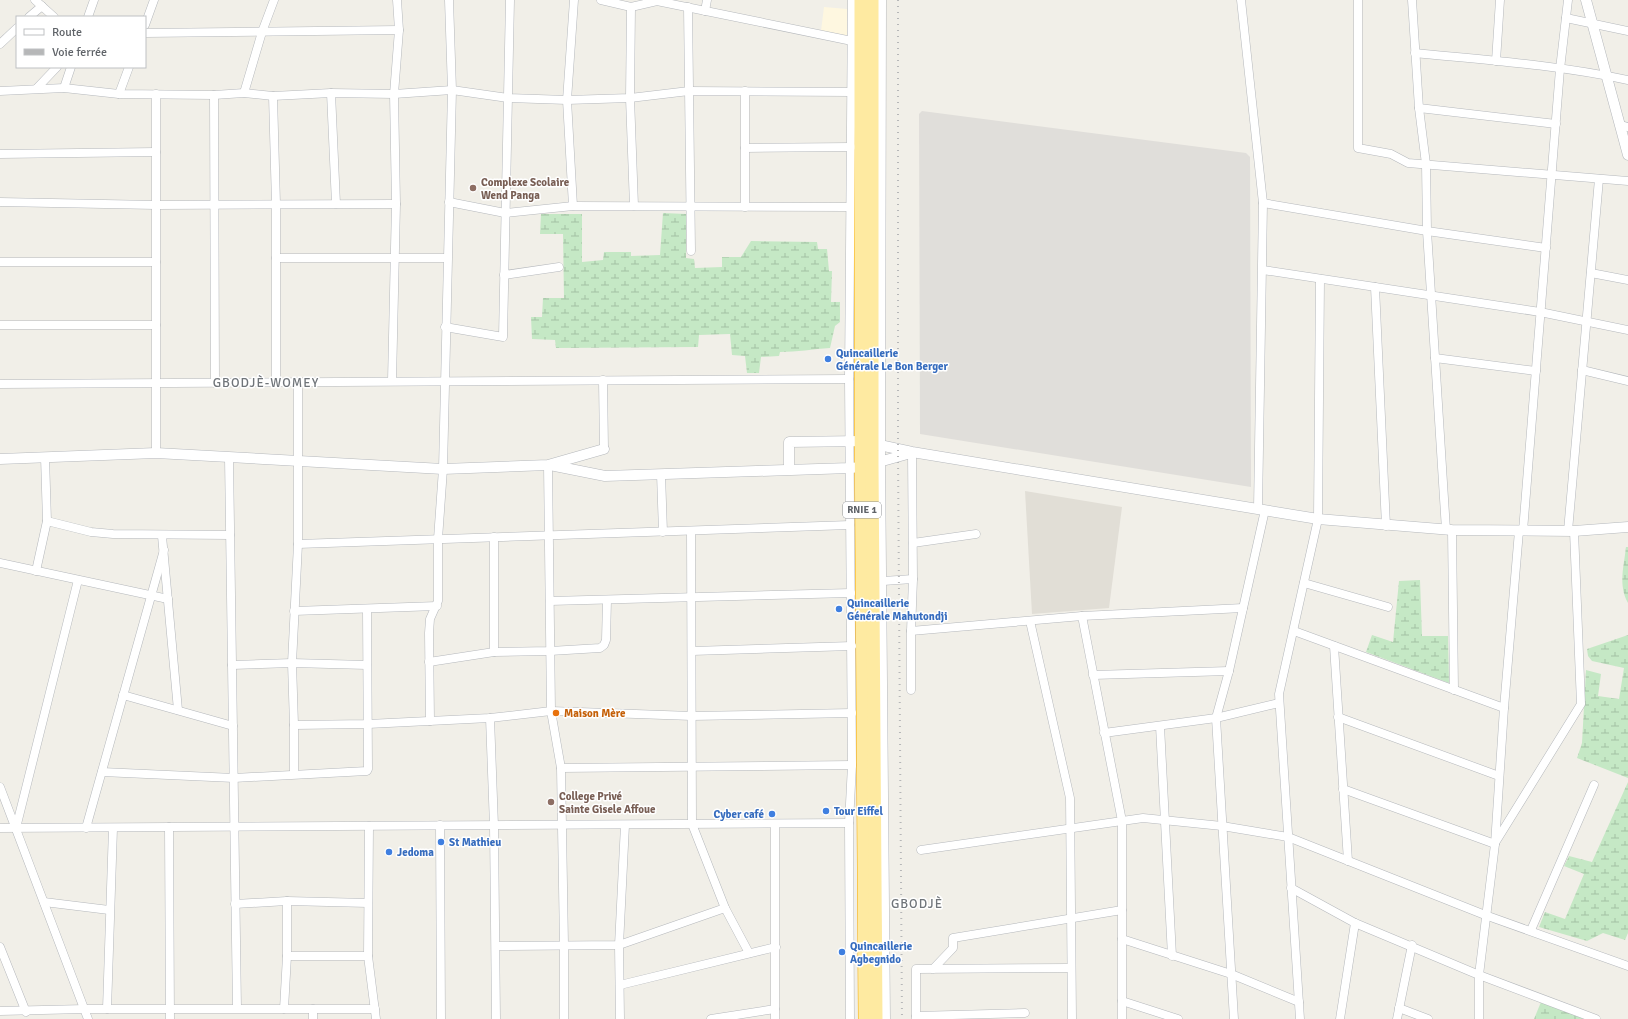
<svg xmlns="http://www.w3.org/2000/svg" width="1628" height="1019" viewBox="0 0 1628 1019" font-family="Signika,sans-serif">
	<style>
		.commercial { fill: #fef7e0 }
		.industrial { fill: #e0deda }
		.education { fill: #e1ded6 }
		.wetland { fill: url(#wetland-marsh) }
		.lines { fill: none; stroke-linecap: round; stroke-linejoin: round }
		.minor-casing { stroke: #b5b8bc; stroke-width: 9 }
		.tertiary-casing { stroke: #b5b8bc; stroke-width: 11 }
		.trunk-casing { stroke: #f9ab00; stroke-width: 14 }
		.minor { stroke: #fff; stroke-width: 8 }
		.tertiary { stroke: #fff; stroke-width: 10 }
		.trunk { stroke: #feeaa1; stroke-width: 13 }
		.rail { stroke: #b6b7b8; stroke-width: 2; stroke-dasharray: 1 5; stroke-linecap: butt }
		.education-dot { fill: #8d6e63; stroke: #fff; stroke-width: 1.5 }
		.shop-dot { fill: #3f7fe0; stroke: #fff; stroke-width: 1.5 }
		.food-dot { fill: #e8710a; stroke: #fff; stroke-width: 1.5 }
		.labels { text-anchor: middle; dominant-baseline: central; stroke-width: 3; stroke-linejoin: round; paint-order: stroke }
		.shield { fill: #fff; stroke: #8f9295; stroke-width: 1 }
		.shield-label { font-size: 10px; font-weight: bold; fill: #5f6368 }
		.education-label { font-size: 11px; font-weight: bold; fill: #785e54; stroke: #fff; text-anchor: start }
		.shop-label { font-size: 11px; font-weight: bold; fill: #366cbe; stroke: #fff; text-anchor: start }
		.food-label { font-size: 11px; font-weight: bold; fill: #c56008; stroke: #fff; text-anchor: start }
		.quarter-label { font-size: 13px; letter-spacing: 1px; fill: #70757a; stroke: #fff }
	</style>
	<defs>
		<pattern id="wetland-marsh" width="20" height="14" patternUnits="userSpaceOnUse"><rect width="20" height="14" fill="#c5e8c5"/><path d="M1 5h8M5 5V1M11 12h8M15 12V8" fill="none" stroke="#a3c0a4"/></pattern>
	</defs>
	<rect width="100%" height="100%" fill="#f1efe8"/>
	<path class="commercial" d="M824 7 847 9V36L821 31Z"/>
	<path class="industrial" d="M922 111 1246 153 1250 157 1251 487 920 434 919 114Z"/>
	<path class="education" d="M1025 491 1122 507 1109 608 1032 614Z"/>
	<g class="wetland">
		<path d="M663 213 686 214V258L694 259 695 268 722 267V257H741L751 241 817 242 818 249H827L829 271H832L831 302H840V322L835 326 830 348C813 349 797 352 780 352L779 356 761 357 759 373H747L745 356 732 355 730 334 699 335 698 347 556 348 555 340 532 339 531 317H542L543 298H564L563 234H540L541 214H582V262L603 260 604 252H631V256L660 255Z"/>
		<path d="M1626 547H1628V603C1618 585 1624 566 1626 547Z"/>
		<path d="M1420 580 1422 636H1448L1449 683 1366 652 1372 635 1393 642 1399 581Z"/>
		<path d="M1628 635V778L1577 758 1582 743 1586 670 1601 674 1598 696 1619 699 1624 668 1592 661 1588 656 1587 649Z"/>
		<path d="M1628 782V933L1625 940 1603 933 1587 941 1539 927 1545 912 1565 919 1584 874 1564 866 1569 856 1592 862Z"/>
		<path d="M1541 1002 1585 1019H1534Z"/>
	</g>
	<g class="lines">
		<defs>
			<g id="minor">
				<path d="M35 0 54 17"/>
				<path d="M601 0 631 7 657 1 852 41"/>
				<path d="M882 0 881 461 886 1019"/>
				<path d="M1241 0 1263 203 1258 509"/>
				<path d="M1358 0V148L1391 154 1408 163 1628 181"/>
				<path d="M1412 0 1419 108 1426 164 1427 231 1446 530"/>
				<path d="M631 7 630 98 634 206"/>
				<path d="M688 7 691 251"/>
				<path d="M705 11 707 0"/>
				<path d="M29 17 42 6"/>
				<path d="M88 17 94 0"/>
				<path d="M1566 18 1628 31"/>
				<path d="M145 25 154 0"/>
				<path d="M145 33 399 30"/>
				<path d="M0 44 17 28"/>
				<path d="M1415 53C1486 60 1558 65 1628 80"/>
				<path d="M1496 61 1500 0"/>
				<path d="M37 88 57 67"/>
				<path d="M64 88 71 67"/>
				<path d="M0 91 64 88 119 94 214 95 244 93 273 96 331 93 394 94 452 90 508 98 567 100 630 98 689 91 852 92"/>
				<path d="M745 91V207"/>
				<path d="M244 93 262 32 274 0"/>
				<path d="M331 93 336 204"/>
				<path d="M119 94 129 67"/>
				<path d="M156 94V453"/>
				<path d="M214 95 215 383"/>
				<path d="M273 96 276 204V382"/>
				<path d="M1419 108 1556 124"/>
				<path d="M1620 125 1628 127"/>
				<path d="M745 148 851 147"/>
				<path d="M0 154 156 152"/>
				<path d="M0 202 156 205 396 204"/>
				<path d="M449 202 505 213 573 206 850 207"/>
				<path d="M1263 203 1427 231 1546 248"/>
				<path d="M573 206 567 100 574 0"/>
				<path d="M276 258H447"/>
				<path d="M0 262H156"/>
				<path d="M1263 270 1540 312 1628 330"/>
				<path d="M1591 273 1628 280"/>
				<path d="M504 275 559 267"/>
				<path d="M1375 287 1386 526"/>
				<path d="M0 325H156"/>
				<path d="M445 327 503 337 510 0"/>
				<path d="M1435 358 1536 371"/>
				<path d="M1582 370 1628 381"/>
				<path d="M603 380 604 449"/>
				<path d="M392 381 396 204 394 94 399 30 397 0"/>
				<path d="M0 384 849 379"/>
				<path d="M229 458 237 1008"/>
				<path d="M548 465 551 711 561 768 564 945V1019"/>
				<path d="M661 474 663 532"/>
				<path d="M47 521 91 532 113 534 230 535"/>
				<path d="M1452 530 1454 690"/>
				<path d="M691 531 692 824 725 908 749 953"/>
				<path d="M1523 531 1560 69 1568 0"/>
				<path d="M1568 531 1599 179"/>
				<path d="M162 536 178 710"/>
				<path d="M913 543 976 534"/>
				<path d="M298 544 850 525"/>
				<path d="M0 563 168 599"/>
				<path d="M36 571 47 521 45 457"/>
				<path d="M883 581 913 579"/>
				<path d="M1304 583 1388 607"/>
				<path d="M550 601 851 593"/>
				<path d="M294 611 437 606"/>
				<path d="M1082 616 1122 821V1019"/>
				<path d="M1030 621 1070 798 1072 1019"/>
				<path d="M911 631 1082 616 1243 608"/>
				<path d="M1294 631 1504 708"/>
				<path d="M1334 646 1348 861"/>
				<path d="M692 651 852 646"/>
				<path d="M494 652V537"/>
				<path d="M429 662 494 652 550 651 600 648 604 645 606 640 607 600"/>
				<path d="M232 665 292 663 367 665"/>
				<path d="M1093 675 1229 671"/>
				<path d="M911 690V631L913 579 912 452"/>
				<path d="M123 695 233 726"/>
				<path d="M1338 717 1499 776"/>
				<path d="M490 718 494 826 496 1019"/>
				<path d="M430 721 429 633 430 619 438 601V539L443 469 452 90 449 0"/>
				<path d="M294 725 368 724 490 718 551 711 692 716 852 713"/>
				<path d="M1160 726 1172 956"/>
				<path d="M1104 733 1216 718 1279 703"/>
				<path d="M561 768 852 765"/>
				<path d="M102 772 234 778 367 771 368 769 367 610"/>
				<path d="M294 774V725L292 663 298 544V382"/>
				<path d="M0 787 88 1019"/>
				<path d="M1343 789 1495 844"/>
				<path d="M775 824V1019"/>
				<path d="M440 825 441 1019"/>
				<path d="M369 826 368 956 376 1019"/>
				<path d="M169 827 170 1019"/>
				<path d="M0 828 849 823"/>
				<path d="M16 828 78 580"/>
				<path d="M86 828 164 550"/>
				<path d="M1495 843 1581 704 1574 531"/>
				<path d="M921 850 1143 818 1222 826 1288 837 1485 915 1628 966"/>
				<path d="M1291 888 1355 923 1479 975 1596 1019"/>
				<path d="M44 902 109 910"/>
				<path d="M235 904 287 901 368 903"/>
				<path d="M1531 930 1594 785"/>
				<path d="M1122 939 1231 974 1299 1002"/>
				<path d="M496 946 619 945 725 908"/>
				<path d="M0 947 26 1012"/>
				<path d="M287 956H368"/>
				<path d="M933 969 953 948V938L1122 910"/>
				<path d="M620 985 776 947"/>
				<path d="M1122 1001 1178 1019"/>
				<path d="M1399 1008 1428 1019"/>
				<path d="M107 1009 113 828"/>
				<path d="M284 1009 287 956V901"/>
				<path d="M313 1009V1019"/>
				<path d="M0 1011 85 1009H375"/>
				<path d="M916 1016 1025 1013"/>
				<path d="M620 1019 619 945 625 825"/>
				<path d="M711 1019 775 1009"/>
				<path d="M850 1019 849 823 852 765 849 379 852 0"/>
				<path d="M916 1019V969L1071 968"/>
				<path d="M1234 1019 1216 718 1229 671 1265 510"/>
				<path d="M1300 1019 1279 694 1318 519 1320 279"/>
				<path d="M1340 1019 1355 923"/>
				<path d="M1397 1019 1412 945"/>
				<path d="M1479 1019V975L1495 844 1504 708 1519 531"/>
			</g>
			<g id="tertiary">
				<path d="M1586 0 1628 155"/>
				<path d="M0 459 156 453 443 469 548 465 604 449"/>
				<path d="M550 465 605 476 850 468 861 467 911 453"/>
				<path d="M789 469V442L861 441 912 452 1318 519 1452 530 1574 531 1628 527"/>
			</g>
			<g id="trunk">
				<path d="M861 0V414L865 1019"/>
				<path d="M872 0V464L876 1019"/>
			</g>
		</defs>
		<use href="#minor" class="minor-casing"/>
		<use href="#tertiary" class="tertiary-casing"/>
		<use href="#trunk" class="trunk-casing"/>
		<use href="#minor" class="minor"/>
		<use href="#tertiary" class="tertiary"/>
		<use href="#trunk" class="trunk"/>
		<path class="rail" d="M898 0V456L902 1019"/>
	</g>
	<g class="education-dot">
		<circle cx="473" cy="188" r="4"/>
		<circle cx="551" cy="802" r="4"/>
	</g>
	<g class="shop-dot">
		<circle cx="828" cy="359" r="4"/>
		<circle cx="839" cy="609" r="4"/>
		<circle cx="826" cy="811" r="4"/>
		<circle cx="772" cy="814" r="4"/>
		<circle cx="441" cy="842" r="4"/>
		<circle cx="389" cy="852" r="4"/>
		<circle cx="842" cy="952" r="4"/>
	</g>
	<circle class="food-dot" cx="556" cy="713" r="4"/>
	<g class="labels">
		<rect class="shield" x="843" y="502" width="38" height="16" rx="3"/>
		<g class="shield-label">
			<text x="862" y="510">RNIE 1</text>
		</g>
		<g class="education-label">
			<text x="481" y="182">Complexe Scolaire<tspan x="481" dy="13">Wend Panga</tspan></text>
			<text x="559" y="796">College Privé<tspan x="559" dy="13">Sainte Gisele Affoue</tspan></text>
		</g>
		<g class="shop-label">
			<text x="836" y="353">Quincaillerie<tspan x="836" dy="13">Générale Le Bon Berger</tspan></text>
			<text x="847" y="603">Quincaillerie<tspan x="847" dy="13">Générale Mahutondji</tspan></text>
			<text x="834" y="811">Tour Eiffel</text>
			<text x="764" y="814" text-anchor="end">Cyber café</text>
			<text x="449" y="842">St Mathieu</text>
			<text x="397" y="852">Jedoma</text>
			<text x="850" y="946">Quincaillerie<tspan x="850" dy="13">Agbegnido</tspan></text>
		</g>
		<g class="food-label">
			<text x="564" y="713">Maison Mère</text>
		</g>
		<g class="quarter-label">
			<text x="266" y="383">GBODJÈ-WOMEY</text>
			<text x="917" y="904">GBODJÈ</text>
		</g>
	</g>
	<rect x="16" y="16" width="130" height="52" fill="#ffffff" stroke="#bfc1c3"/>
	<rect x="24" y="29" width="20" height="6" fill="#ffffff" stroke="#bfc1c3"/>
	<text x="52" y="36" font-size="12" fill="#5f6368">Route</text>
	<rect x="24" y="49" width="20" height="6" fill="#b6b7b8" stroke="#bfc1c3"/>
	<text x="52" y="56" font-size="12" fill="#5f6368">Voie ferrée</text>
</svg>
